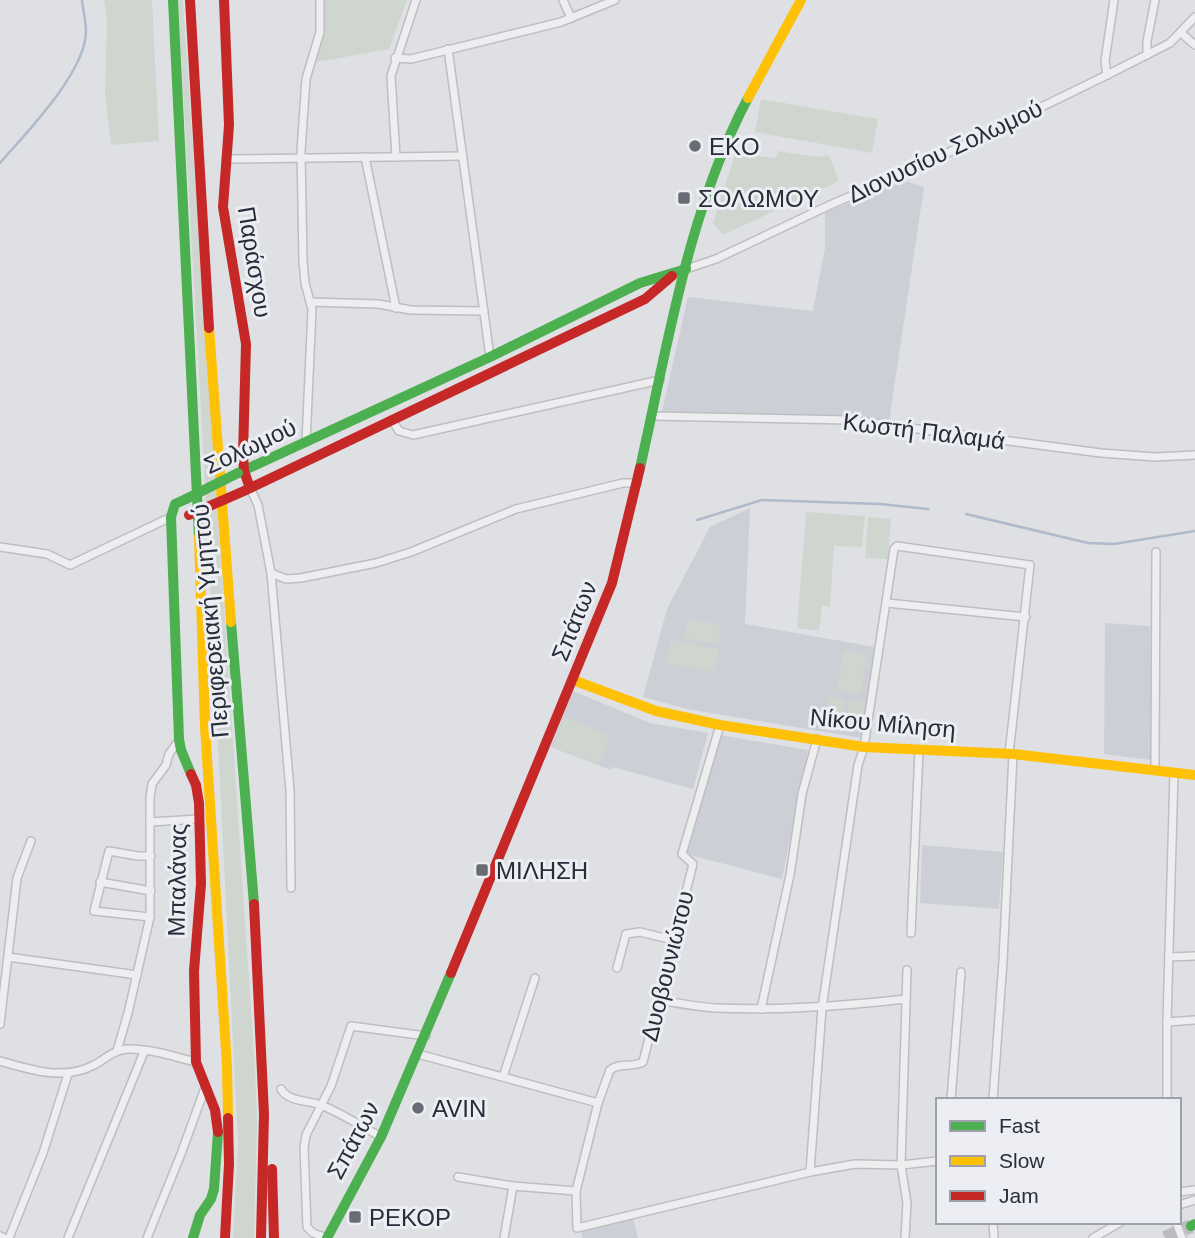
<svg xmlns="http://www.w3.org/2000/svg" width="1195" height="1238" viewBox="0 0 1195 1238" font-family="Helvetica,sans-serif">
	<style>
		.built { fill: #cdcfd6 }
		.green { fill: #ced6cf }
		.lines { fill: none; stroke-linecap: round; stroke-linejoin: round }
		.stream { stroke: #afbacb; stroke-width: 2.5 }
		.highway-tunnel { stroke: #babcc1; stroke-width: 14; stroke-dasharray: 14 7; stroke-linecap: butt }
		.street-casing { stroke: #bdbec1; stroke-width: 10 }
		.street { stroke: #eeeef0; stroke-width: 7 }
		.fast { stroke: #4caf50; stroke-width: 10 }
		.slow { stroke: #ffc107; stroke-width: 10 }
		.jam { stroke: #c62828; stroke-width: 10 }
		.fast-bridge { stroke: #4caf50; stroke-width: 10 }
		.jam-bridge { stroke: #c62828; stroke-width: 10 }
		.poi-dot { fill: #686c75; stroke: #eceef3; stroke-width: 2.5 }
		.labels { text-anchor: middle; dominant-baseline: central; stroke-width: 6; stroke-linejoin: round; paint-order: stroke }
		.poi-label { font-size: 24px; fill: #282d3a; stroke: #eceef3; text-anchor: start }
		.street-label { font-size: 24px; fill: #282d3a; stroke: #eceef3 }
	</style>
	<rect width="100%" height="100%" fill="#dfe0e3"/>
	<g class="built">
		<path d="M902 180 924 187 889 422 662 411 688 297 813 311 825 248V213Z"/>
		<path d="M750 508 745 624 875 647 861 738 687 709 643 697 667 609 710 527Z"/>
		<path d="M1105 623 1150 626 1151 760 1104 754Z"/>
		<path d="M573 691 650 723 708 733 693 789 613 767 611 770 551 747Z"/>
		<path d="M720 735 808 750 782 879 686 854Z"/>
		<path d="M922 845 1003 852 999 909 920 903Z"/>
		<path d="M633 1218 638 1238H582V1231Z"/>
	</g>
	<g class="green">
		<path d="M104 0H152L159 141 111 145 105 94 107 19Z"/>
		<path d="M178 0H183L255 1069 257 1122 254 1238H233L238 1143 203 445Z"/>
		<path d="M325 0H407L389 49 317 62Z"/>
		<path d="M761 99 878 119 872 153 755 132Z"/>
		<path d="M778 151 817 157 829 155 839 181 723 235 713 223 735 154 776 158Z"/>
		<path d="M806 512 865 516 862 547 834 546 830 606H822L819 631 797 628Z"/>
		<path d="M868 517 891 519 888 559 865 558Z"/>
		<path d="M687 619 721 625 718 645 684 638Z"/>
		<path d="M671 640 719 649 715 672 667 663Z"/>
		<path d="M844 650 867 655 860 694 837 690Z"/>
		<path d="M829 696 845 699 839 727 824 724Z"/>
		<path d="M850 700 865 703 860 730 845 727Z"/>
		<path d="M564 717 611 735 599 764 553 747Z"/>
	</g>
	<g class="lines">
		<g class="stream">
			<path d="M0 163C26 133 85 73 86 32 86 22 83 10 82 0"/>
			<path d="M966 514 1088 543 1114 544 1195 531"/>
			<path d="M697 520 762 500 880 504 928 509"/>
		</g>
		<path class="highway-tunnel" d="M1165 1238 1191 1226"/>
		<defs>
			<g id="street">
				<path d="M563 0 571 18"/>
				<path d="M1181 33 1195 45"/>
				<path d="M448 49 490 357"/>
				<path d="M1147 55V41L1155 0"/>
				<path d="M395 58 411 59 561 22 615 0"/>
				<path d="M1107 75 1105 61 1114 0"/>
				<path d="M365 157 396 308"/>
				<path d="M396 157 391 76 416 0"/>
				<path d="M227 159 463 156"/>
				<path d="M686 269 716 259 830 205 929 162 1107 75 1170 43 1195 17"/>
				<path d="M310 302 378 304 411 310 484 311"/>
				<path d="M652 416 849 420 1101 453 1155 457 1195 455"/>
				<path d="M392 420 399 431 413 435 660 380"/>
				<path d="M306 442 312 309 305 283 303 261 301 151 306 79 320 32V0"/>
				<path d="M250 488 258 505 271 573 290 790 291 888"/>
				<path d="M0 547 47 554 70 565 171 517"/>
				<path d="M271 573 286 579 301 578 376 563 411 552 516 509 623 483H637"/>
				<path d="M887 603 1026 617"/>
				<path d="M720 725 682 854 693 864 643 1062C633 1068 619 1062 610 1070L598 1103 576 1191 577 1228 810 1172 855 1164 901 1165 938 1161"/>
				<path d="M1155 770 1156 552"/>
				<path d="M150 822 199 819"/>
				<path d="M100 882 151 891"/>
				<path d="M150 917 94 911 109 851 138 856H151"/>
				<path d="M911 933 919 750"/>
				<path d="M8 957 137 975"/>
				<path d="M1169 957 1195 956"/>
				<path d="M617 968 626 934 640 932 673 940"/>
				<path d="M658 1000C678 1003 697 1007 717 1008 781 1011 843 1006 906 999"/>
				<path d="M761 1009 790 875 802 794 817 739"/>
				<path d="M1167 1022 1195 1020"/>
				<path d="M0 1024 17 878 31 841"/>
				<path d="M117 1051 128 1013 150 917V798L152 784 166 765 169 754 179 740"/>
				<path d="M418 1054 598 1103"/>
				<path d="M0 1061C31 1070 64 1081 94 1065 105 1059 114 1050 127 1049 149 1048 175 1057 196 1062"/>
				<path d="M503 1077 535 978"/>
				<path d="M281 1089C288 1102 308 1100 321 1105 341 1113 361 1126 381 1137"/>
				<path d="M951 1100 961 972"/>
				<path d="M993 1100 1003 961 1013 754"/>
				<path d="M1167 1100V1022L1174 773"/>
				<path d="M810 1172 822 1008 858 765 864 747 894 549 897 546 1030 565 1009 754"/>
				<path d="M458 1177 513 1186 576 1191"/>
				<path d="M1179 1192 1195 1190"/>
				<path d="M1179 1205 1195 1200"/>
				<path d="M993 1222 994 1238"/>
				<path d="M1176 1222 1182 1238"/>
				<path d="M0 1236 4 1238"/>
				<path d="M9 1238 43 1153 68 1074"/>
				<path d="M68 1238 144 1052"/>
				<path d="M147 1238 181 1154 205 1088"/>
				<path d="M327 1238 313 1233 307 1227 304 1148 306 1135 331 1086 351 1026 426 1036"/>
				<path d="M504 1238 513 1186"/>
				<path d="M905 1238 907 1203 901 1165 907 970"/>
				<path d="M1093 1238 1121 1222"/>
			</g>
		</defs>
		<use href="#street" class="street-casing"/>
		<use href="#street" class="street"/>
		<g class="fast">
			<path d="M173 0 199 537"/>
			<path d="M640 468C668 344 688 211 748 98"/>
			<path d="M238 473 490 357 640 283 686 269"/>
			<path d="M186 499 175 504 171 517 179 739 181 750 191 774"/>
			<path d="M231 622 254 904"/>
			<path d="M1191 1226 1195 1224"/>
			<path d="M193 1238 200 1215 211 1199 214 1189 218 1132"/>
			<path d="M327 1238 381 1137 451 973"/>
		</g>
		<g class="slow">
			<path d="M748 98 801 0"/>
			<path d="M209 328 231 622"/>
			<path d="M199 537 205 727 227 1066 228 1118"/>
			<path d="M573 680 656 711 720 725 864 747 1013 754 1195 775"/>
		</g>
		<g class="jam">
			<path d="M190 0 209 328"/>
			<path d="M224 0 229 125 223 207 246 344 243 455 244 471 250 488"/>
			<path d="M246 490 645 299 672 276"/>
			<path d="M191 774 196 785 199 803 201 884 194 971 196 1062 215 1110 218 1132"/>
			<path d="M254 904 264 1114 261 1238"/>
			<path d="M451 973 612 583 640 468"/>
			<path d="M272 1169 274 1238"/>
			<path d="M225 1238 229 1164 228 1118"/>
		</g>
		<path class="fast-bridge" d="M186 499 238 473"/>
		<path class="jam-bridge" d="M189 515 244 491"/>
	</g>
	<g class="poi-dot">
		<circle cx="695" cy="146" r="7"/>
		<rect x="677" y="191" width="14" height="14" rx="3.5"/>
		<rect x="475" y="863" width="14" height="14" rx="3.5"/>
		<circle cx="418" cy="1108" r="7"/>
		<rect x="348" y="1210" width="14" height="14" rx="3.5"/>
	</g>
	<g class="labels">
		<g class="poi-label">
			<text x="709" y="146">EKO</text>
			<text x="698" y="198">ΣΟΛΩΜΟΥ</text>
			<text x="496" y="870">ΜΙΛΗΣΗ</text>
			<text x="432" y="1108">AVIN</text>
			<text x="369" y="1217">ΡΕΚΟΡ</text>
		</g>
		<g class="street-label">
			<text transform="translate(945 151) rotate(-25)">Διονυσίου Σολωμού</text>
			<text transform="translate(255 262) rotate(81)">Παράσχου</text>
			<text transform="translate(924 431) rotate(7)">Κωστή Παλαμά</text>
			<text transform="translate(250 446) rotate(-25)">Σολωμού</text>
			<text transform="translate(210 621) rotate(-95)">Περιφερειακή Υμηττού</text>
			<text transform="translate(574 621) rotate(-68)">Σπάτων</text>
			<text transform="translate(883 723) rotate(5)">Νίκου Μίληση</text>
			<text transform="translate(177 880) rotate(-89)">Μπαλάνας</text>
			<text transform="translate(667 966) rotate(-76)">Δυοβουνιώτου</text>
			<text transform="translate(353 1140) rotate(-62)">Σπάτων</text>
		</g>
	</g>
	<rect x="936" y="1098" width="245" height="126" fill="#eceef3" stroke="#9ea1a9" stroke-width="2"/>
	<rect x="950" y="1121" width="35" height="10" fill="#4caf50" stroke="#9ea1a9" stroke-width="2"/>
	<text x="999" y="1133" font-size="21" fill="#282d3a">Fast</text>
	<rect x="950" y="1156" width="35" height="10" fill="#ffc107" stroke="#9ea1a9" stroke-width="2"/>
	<text x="999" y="1168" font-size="21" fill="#282d3a">Slow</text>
	<rect x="950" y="1191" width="35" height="10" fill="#c62828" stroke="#9ea1a9" stroke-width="2"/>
	<text x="999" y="1203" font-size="21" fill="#282d3a">Jam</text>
</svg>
